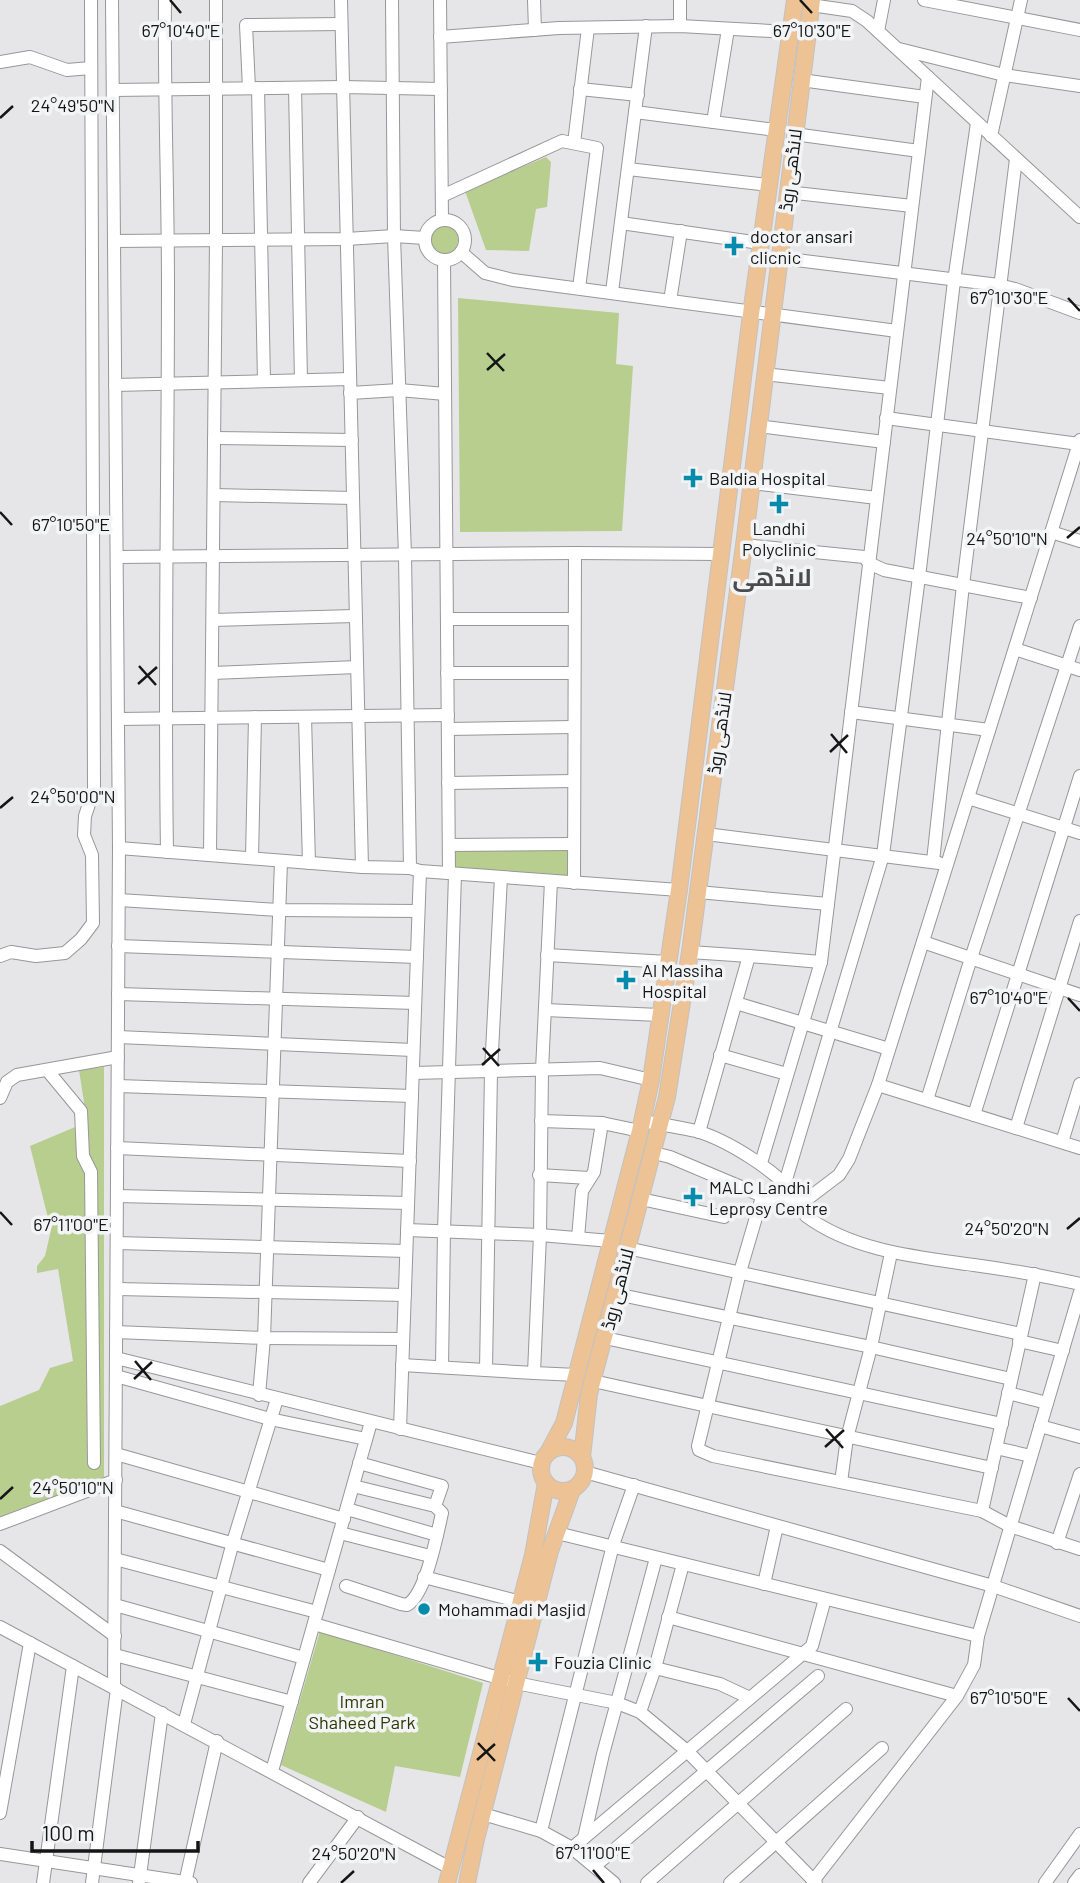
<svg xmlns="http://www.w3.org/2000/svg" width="1080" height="1883" viewBox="0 0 1080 1883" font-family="Barlow,Cairo,sans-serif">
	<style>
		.green { fill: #b8ce8f }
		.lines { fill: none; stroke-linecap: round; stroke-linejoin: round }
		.minor-casing { stroke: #979799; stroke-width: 14 }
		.major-casing { stroke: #c2c2c2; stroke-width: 18 }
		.minor { stroke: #fff; stroke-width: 12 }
		.major { stroke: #edc294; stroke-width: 16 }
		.ticks { fill: none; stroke: #151516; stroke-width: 2.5 }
		.poi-dot { fill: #058bab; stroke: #f3f4f6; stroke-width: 2.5 }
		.labels { text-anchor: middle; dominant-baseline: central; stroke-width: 7; stroke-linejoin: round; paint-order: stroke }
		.street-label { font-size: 18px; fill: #151516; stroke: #f3f4f6 }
		.poi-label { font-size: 18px; fill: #151516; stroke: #f3f4f6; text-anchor: start }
		.park-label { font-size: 18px; fill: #2a3803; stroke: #f3f4f6 }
		.district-label { font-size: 24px; font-weight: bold; fill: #4b4c4d; stroke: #f3f4f6 }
		.ticks-label { font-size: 18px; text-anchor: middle; fill: #151516; stroke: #f3f4f6; stroke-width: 7; stroke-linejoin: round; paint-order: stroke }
	</style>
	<rect width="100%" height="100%" fill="#e6e6e8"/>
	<g class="green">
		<path d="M546 157 551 162 547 207 536 209 529 251 486 250 465 191Z"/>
		<circle cx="444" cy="240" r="14"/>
		<path d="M458 298 619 313 616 364 633 366 622 531 460 532Z"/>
		<path d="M574 844V883L449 873V845Z"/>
		<path d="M104 1067V1479L0 1518V1406L39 1390 50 1368 73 1361 58 1269 37 1273V1266L45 1256 51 1230 30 1146 87 1122 79 1070Z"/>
		<path d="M320 1631 483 1683 460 1777 395 1766 386 1812 281 1765Z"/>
	</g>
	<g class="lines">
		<defs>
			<g id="minor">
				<path d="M112 0 119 848 114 1687"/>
				<path d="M165 0C164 95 168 190 168 286 168 475 164 663 167 852"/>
				<path d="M341 0 362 867"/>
				<path d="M392 0 394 236 405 556 410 868"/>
				<path d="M440 0 442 220"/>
				<path d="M534 0 535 30"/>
				<path d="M680 0V26"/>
				<path d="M924 0 1080 30"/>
				<path d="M811 5 852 11 867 21 1080 217"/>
				<path d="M878 31 884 0"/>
				<path d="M440 37 559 28 680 26 789 32"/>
				<path d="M899 49 1004 75 1080 86"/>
				<path d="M0 62 30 57 67 70 91 68"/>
				<path d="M801 80 925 97"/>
				<path d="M249 88 246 25 341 24"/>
				<path d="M258 88 264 381"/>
				<path d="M295 88 301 380"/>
				<path d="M580 89 638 95"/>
				<path d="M113 90 343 87 441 89"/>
				<path d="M635 112 776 130"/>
				<path d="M713 122 728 29"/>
				<path d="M794 134 919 151"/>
				<path d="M991 136 1021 0"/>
				<path d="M574 143 588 28"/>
				<path d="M628 169 768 185"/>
				<path d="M787 192 912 206"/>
				<path d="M442 196 562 141 597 148 579 288"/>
				<circle cx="445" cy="240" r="20"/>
				<path d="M621 223 760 243"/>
				<path d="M114 241 346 239 394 236 425 238"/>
				<path d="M461 252 485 273 513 280 897 331"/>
				<path d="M780 258 999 285 1015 289 1080 313"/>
				<path d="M444 260 449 873"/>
				<path d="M612 292 646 26"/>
				<path d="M670 301 681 231"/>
				<path d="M764 374 890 388"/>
				<path d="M115 385 350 379"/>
				<path d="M350 393 399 390 445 394"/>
				<path d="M886 418 1079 444"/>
				<path d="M758 426 884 442"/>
				<path d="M214 438 352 440"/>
				<path d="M751 483 877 498"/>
				<path d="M214 495 353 498"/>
				<path d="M1051 532 1080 541"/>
				<path d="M744 545 864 557 869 563 884 570 1031 598"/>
				<path d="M117 557 575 553 722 554"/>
				<path d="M447 619H574"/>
				<path d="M213 620 355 616"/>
				<path d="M1015 649 1080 670"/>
				<path d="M212 673 357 667"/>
				<path d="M447 673H574"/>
				<path d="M851 712 989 730"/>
				<path d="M305 717 309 863"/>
				<path d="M118 719 448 715"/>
				<path d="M448 729 574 727"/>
				<path d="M448 783 574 781"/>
				<path d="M968 798 1080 833"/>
				<path d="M706 834 939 863"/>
				<path d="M449 845 574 844"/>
				<path d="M119 848 362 867 410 868 420 871 679 890"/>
				<path d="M210 855 216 240V0"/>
				<path d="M252 858 255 717"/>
				<path d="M933 861 963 585 1016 159"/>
				<path d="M574 883 575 553"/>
				<path d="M698 892 828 904"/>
				<path d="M119 900 279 910 418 911"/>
				<path d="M923 942 1080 995"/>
				<path d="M118 946 417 957"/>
				<path d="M690 952 749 956 699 1132"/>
				<path d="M547 955 668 962"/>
				<path d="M0 956 11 952 36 956 65 953 81 939 93 923 92 855 84 835 85 816 94 789 91 0"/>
				<path d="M749 956 821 962"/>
				<path d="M118 994 415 1003"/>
				<path d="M736 1003 889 1049"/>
				<path d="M545 1010 660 1015"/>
				<path d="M118 1037 413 1050"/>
				<path d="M720 1055 787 1074"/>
				<path d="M47 1070 81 1111 83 1156 91 1172 94 1463"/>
				<path d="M413 1073 600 1068 651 1080"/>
				<path d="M878 1085 1080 1148"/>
				<path d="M118 1086 412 1096"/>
				<path d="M0 1098 7 1082 17 1075 118 1057"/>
				<path d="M927 1100 971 958 1080 626"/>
				<path d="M974 1115 1080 776"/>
				<path d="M541 1121 602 1123 640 1131"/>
				<path d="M642 1121C660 1124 678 1127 696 1131 728 1140 778 1172 799 1199"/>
				<path d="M1016 1128 1080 921"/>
				<path d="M1062 1142 1080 1084"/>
				<path d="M117 1148 410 1161"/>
				<path d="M654 1153 670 1157 779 1203 799 1199 806 1200 839 1175 849 1159 878 1085 1080 440"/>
				<path d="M761 1163 821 962 928 77"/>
				<path d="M539 1175 589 1178"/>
				<path d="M785 1183 883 855 919 577 954 281 977 123"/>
				<path d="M117 1196 408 1203"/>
				<path d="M762 1197 740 1272 698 1446 699 1450 713 1456 982 1511 1010 1526 1080 1549"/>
				<path d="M641 1199 724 1217"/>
				<path d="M806 1200V1216C853 1251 917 1257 974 1265 1010 1270 1045 1276 1080 1284"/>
				<path d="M407 1230 540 1235 611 1241"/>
				<path d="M578 1238 582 1191 594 1172 602 1123"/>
				<path d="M117 1243 406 1251"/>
				<path d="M627 1248 1021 1334"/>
				<path d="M117 1289 405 1295"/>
				<path d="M616 1294 871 1347 1011 1379"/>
				<path d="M116 1332 264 1338 403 1339"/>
				<path d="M605 1338 1002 1424"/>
				<path d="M1019 1341 1063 1351"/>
				<path d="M116 1358 541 1463"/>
				<path d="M402 1365 534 1373 540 1235 542 1070 551 881"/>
				<path d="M442 1367 444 1231 455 874"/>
				<path d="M486 1370 491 1071 501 877"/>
				<path d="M534 1373 577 1375"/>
				<path d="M116 1376 270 1419 366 1439"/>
				<path d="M593 1381 992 1468"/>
				<path d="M1008 1393 1047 1403"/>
				<path d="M259 1395 264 1338 281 861"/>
				<path d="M1040 1426 1080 1437"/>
				<path d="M400 1429 420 871"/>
				<path d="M996 1448 1031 1456"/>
				<path d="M116 1454 344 1519"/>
				<path d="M359 1463 442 1486 435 1506"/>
				<path d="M585 1472 993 1586 1080 1616"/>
				<path d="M841 1482 847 1438 871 1347 891 1253"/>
				<path d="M347 1509 437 1535"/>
				<path d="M115 1511 329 1570"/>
				<path d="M982 1511 1035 1274"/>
				<path d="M0 1524 116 1480"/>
				<path d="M340 1533 430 1556"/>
				<path d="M557 1533 978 1636"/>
				<path d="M1057 1543 1080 1474"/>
				<path d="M0 1551 115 1636"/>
				<path d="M115 1559 317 1612"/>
				<path d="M424 1577 521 1602"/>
				<path d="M764 1584 777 1526"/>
				<path d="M346 1586 401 1604 407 1605C426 1594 437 1535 442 1513L435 1506 353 1486"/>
				<path d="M115 1605 304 1658"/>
				<path d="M668 1617 957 1696"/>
				<path d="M314 1624 516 1683 617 1703 640 1712 687 1751 816 1883"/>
				<path d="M0 1627 450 1868"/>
				<path d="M115 1655 292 1702"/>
				<path d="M655 1668 720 1684 750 1698"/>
				<path d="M640 1712 655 1668 683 1564"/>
				<path d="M184 1724 233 1542 277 1399"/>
				<path d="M272 1771 371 1422"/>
				<path d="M0 1813 30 1643"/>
				<path d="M483 1814 541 1831 572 1848 614 1883"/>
				<path d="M541 1831 613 1545 634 1485"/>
				<path d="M584 1838 603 1754 656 1558"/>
				<path d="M572 1848 812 1646 825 1599"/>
				<path d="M0 1854 191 1883"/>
				<path d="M595 1866 818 1676"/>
				<path d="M813 1881 957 1696 974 1665 978 1636 1080 1292"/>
				<path d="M43 1883 73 1666"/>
				<path d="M92 1883 117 1689"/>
				<path d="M139 1883 162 1713"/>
				<path d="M185 1883 217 1741"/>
				<path d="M309 1883 358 1817"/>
				<path d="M647 1883 846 1709"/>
				<path d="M730 1883 882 1748"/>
				<path d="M1045 1883 1080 1834"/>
				<path d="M1074 1883 1080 1875"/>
			</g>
			<g id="major">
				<circle cx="563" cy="1469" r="22"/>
				<path d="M549 1451 564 1423 640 1131 651 1080 679 890 751 314 795 0"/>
				<path d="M582 1457 589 1394 667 1097 690 952 744 545 812 0"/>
				<path d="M447 1883 533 1555 546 1483"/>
				<path d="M467 1883 476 1839 550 1551 572 1490"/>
			</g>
		</defs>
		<use href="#minor" class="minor-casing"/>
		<use href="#major" class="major-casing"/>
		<use href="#minor" class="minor"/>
		<use href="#major" class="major"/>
	</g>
	<path class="ticks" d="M170 0 181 13M800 0 812 13M0 118 13 106M1068 298 1080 311M487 353 504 371M487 370 505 354M0 512 12 525M1067 538 1080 527M139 666 156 685M138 684 157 667M831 734 847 753M830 752 848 735M0 808 13 797M1068 998 1080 1011M483 1048 499 1066M482 1065 500 1049M0 1212 12 1225M1067 1229 1080 1218M135 1361 151 1380M134 1379 152 1362M826 1429 843 1448M825 1447 844 1430M0 1499 13 1487M1068 1698 1080 1711M478 1743 495 1761M477 1760 495 1744M593 1870 604 1883M341 1883 354 1871"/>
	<g class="poi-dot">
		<path d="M730.5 235.5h7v7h7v7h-7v7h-7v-7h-7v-7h7z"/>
		<path d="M689.5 467.5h7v7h7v7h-7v7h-7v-7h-7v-7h7z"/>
		<path d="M775.5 493.5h7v7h7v7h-7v7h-7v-7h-7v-7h7z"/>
		<path d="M622.5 969.5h7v7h7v7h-7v7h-7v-7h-7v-7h7z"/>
		<path d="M689.5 1186.5h7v7h7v7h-7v7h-7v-7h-7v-7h7z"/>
		<circle cx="424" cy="1609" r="7"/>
		<path d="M534.5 1651.5h7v7h7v7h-7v7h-7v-7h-7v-7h7z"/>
	</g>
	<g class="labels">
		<g class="street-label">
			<text transform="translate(790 170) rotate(-83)">لانڈھی روڈ</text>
			<text transform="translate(719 733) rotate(-82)">لانڈھی روڈ</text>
			<text transform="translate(617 1289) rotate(-76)">لانڈھی روڈ</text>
		</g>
		<g class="poi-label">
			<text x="750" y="236">doctor ansari<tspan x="750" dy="21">clicnic</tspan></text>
			<text x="709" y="478">Baldia Hospital</text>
			<text x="779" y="528" text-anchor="middle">Landhi<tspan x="779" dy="21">Polyclinic</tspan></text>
			<text x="642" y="970">Al Massiha<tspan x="642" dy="21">Hospital</tspan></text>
			<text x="709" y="1187">MALC Landhi<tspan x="709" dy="21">Leprosy Centre</tspan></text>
			<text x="438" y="1609">Mohammadi Masjid</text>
			<text x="554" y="1662">Fouzia Clinic</text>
		</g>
		<g class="park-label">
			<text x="362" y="1701">Imran<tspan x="362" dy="21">Shaheed Park</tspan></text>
		</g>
		<g class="district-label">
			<text x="772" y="576">لانڈھی</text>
		</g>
	</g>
	<g class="ticks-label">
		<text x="181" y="37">67°10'40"E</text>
		<text x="812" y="37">67°10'30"E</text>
		<text x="73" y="112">24°49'50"N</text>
		<text x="1009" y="304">67°10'30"E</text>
		<text x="71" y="531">67°10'50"E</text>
		<text x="1007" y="545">24°50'10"N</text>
		<text x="73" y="803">24°50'00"N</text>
		<text x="1009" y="1004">67°10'40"E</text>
		<text x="71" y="1231">67°11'00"E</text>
		<text x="1007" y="1235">24°50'20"N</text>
		<text x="73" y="1494">24°50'10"N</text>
		<text x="1009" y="1704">67°10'50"E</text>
		<text x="593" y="1859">67°11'00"E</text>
		<text x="354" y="1860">24°50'20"N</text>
	</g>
	<path d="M32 1841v10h166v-10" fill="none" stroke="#151516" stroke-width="3.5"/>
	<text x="42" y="1841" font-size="21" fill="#151516" stroke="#f3f4f6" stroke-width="5" paint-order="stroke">100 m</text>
</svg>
